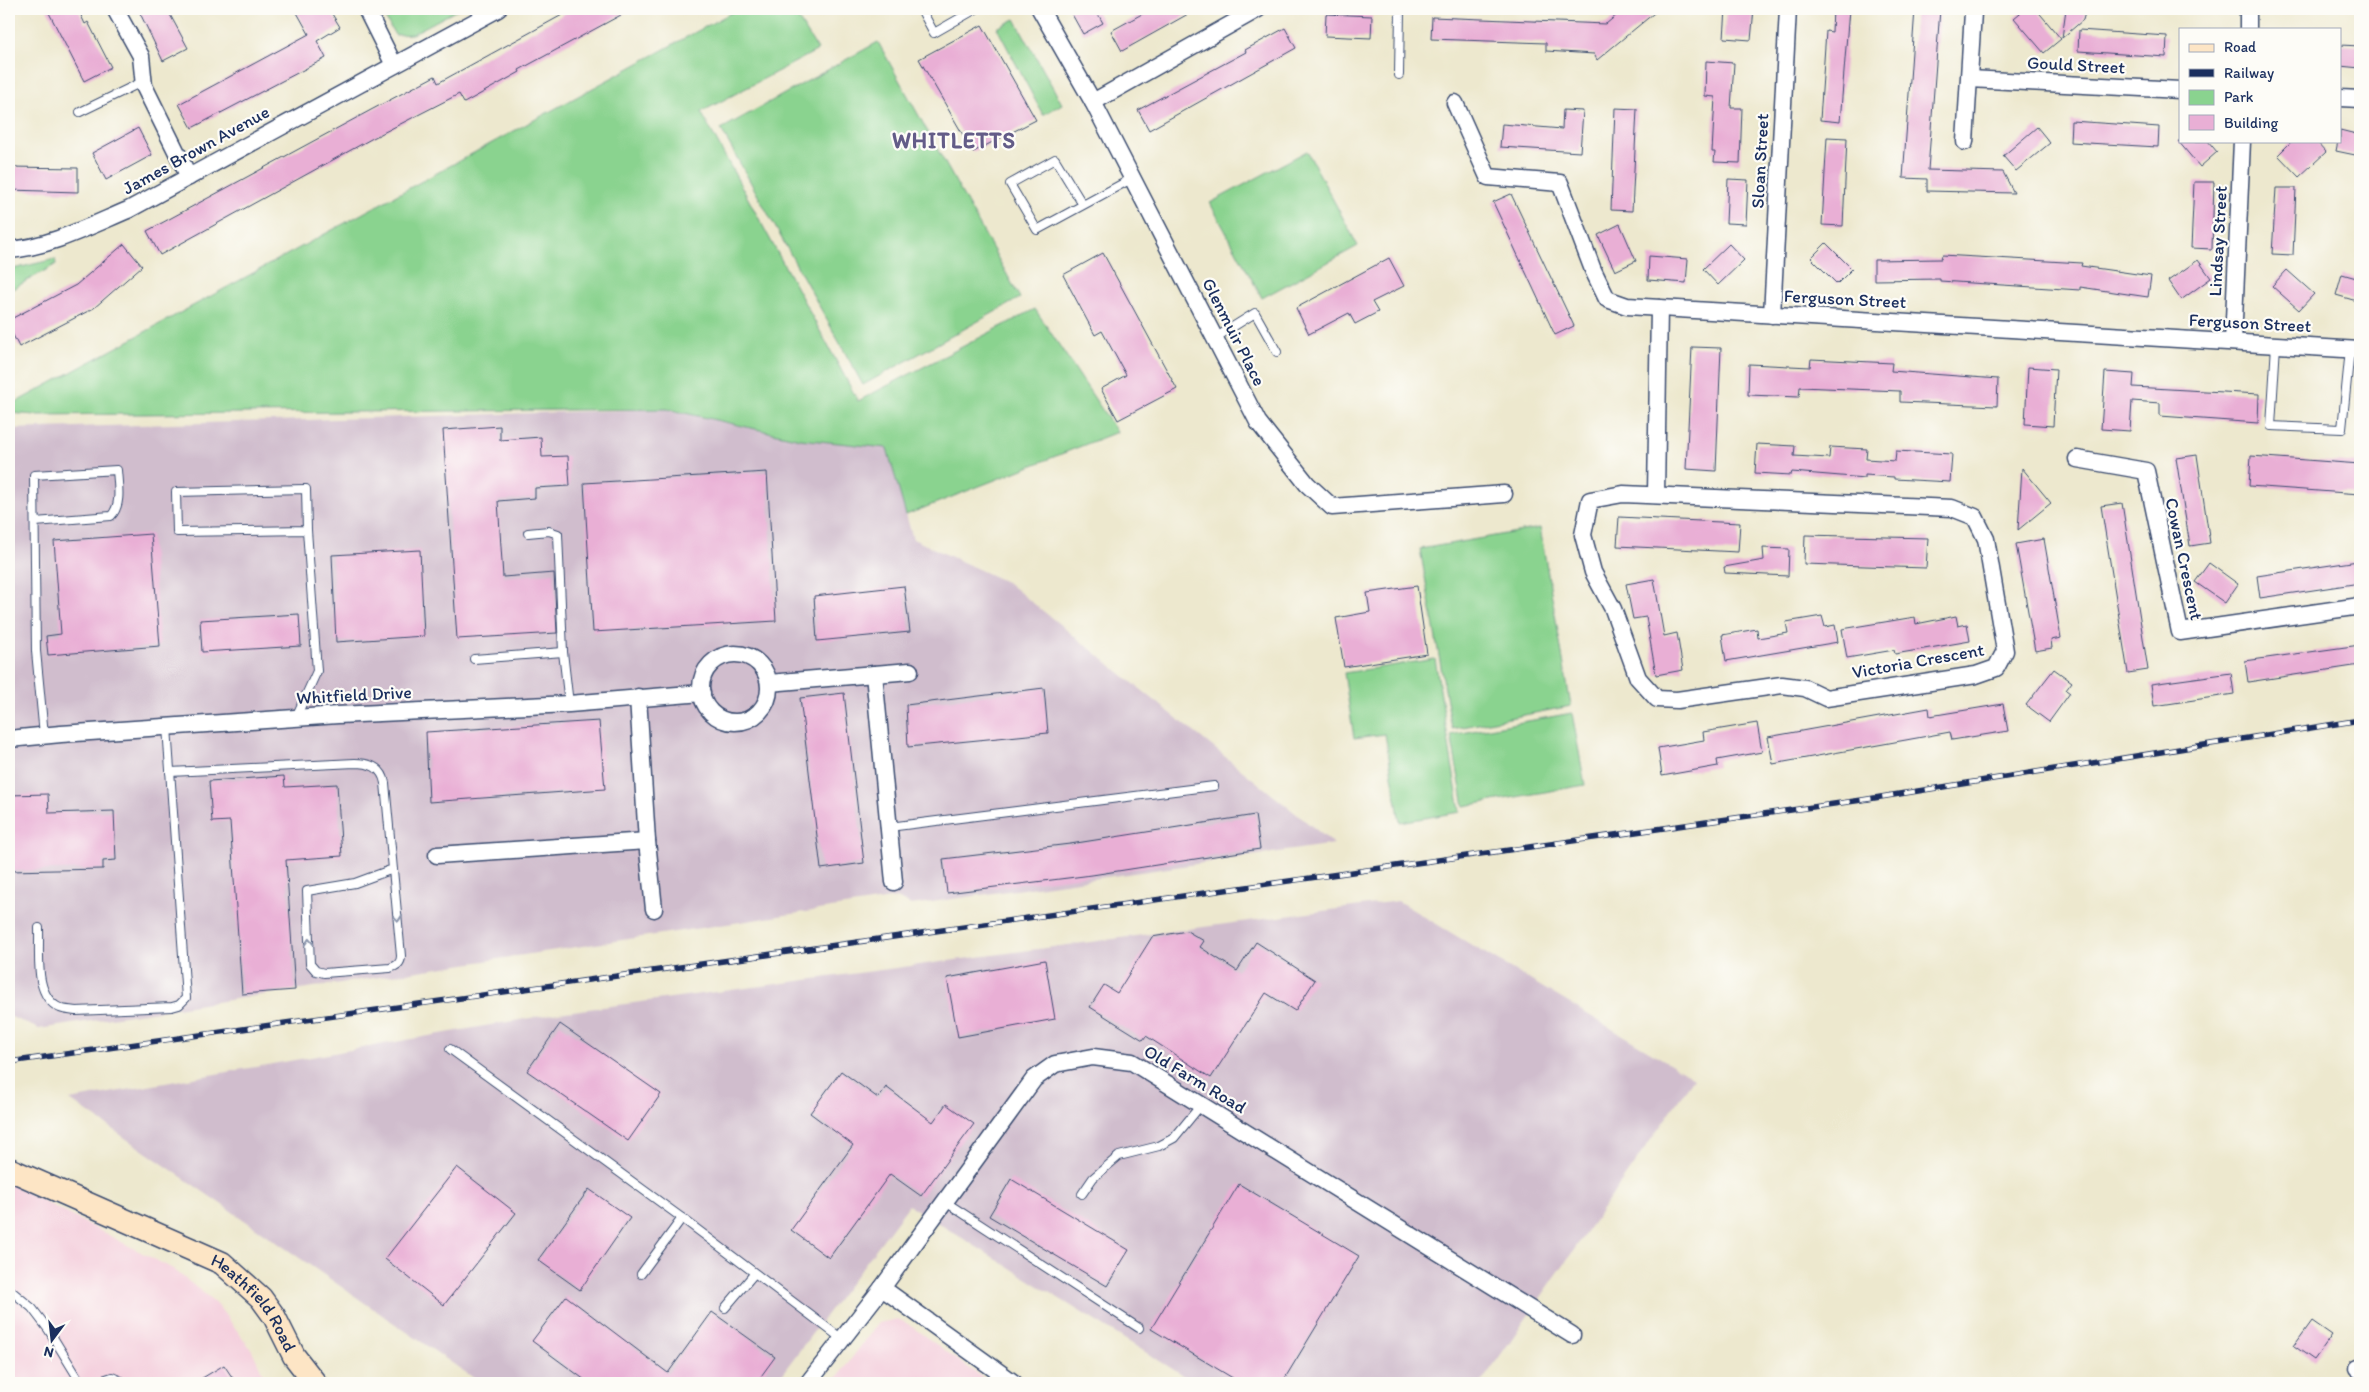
<svg xmlns="http://www.w3.org/2000/svg" width="2369" height="1392" viewBox="0 0 2369 1392" font-family="Itim,sans-serif">
	<style>
		.built { fill: #f4cfdd }
		.industrial { fill: #d0bdcd }
		.green { fill: #8ad38f; stroke: #528176 }
		.building { fill: #e9afd5 }
		.lines { fill: none; stroke-linecap: round; stroke-linejoin: round }
		.lane-casing { stroke: #3a4b6f; stroke-width: 10 }
		.street-casing { stroke: #3a4b6f; stroke-width: 19 }
		.secondary-casing { stroke: #3a4b6f; stroke-width: 25 }
		.lane { stroke: #fff; stroke-width: 8 }
		.street { stroke: #fff; stroke-width: 16 }
		.secondary { stroke: #fde5c5; stroke-width: 22 }
		.rail-casing { stroke: #1b2f5e; stroke-width: 5.5 }
		.rail { stroke: #fdfcf7; stroke-width: 4; stroke-dasharray: 11; stroke-linecap: butt }
		.oneway { stroke: #8d97ae }
		.labels { text-anchor: middle; dominant-baseline: central; stroke-width: 4.5; stroke-linejoin: round; paint-order: stroke }
		.street-label { font-size: 18px; fill: #1b2f5e; stroke: #fdfcf7 }
		.district-label { font-size: 22px; font-weight: bold; letter-spacing: 1px; fill: #635c88; stroke: #fdfcf7 }
	</style>
	<rect width="100%" height="100%" fill="#fdfcf7"/>
	<filter id="ink" filterUnits="userSpaceOnUse"><feTurbulence type="fractalNoise" baseFrequency=".02" numOctaves="2"/><feDisplacementMap in="SourceGraphic" scale="10" xChannelSelector="R" yChannelSelector="G"/><feConvolveMatrix kernelMatrix="1 2 1 2 8 2 1 2 1" color-interpolation-filters="sRGB"/></filter>
	<filter id="wash" filterUnits="userSpaceOnUse"><feTurbulence type="fractalNoise" baseFrequency=".0096" numOctaves="4" result="noise"/><feDisplacementMap in="SourceGraphic" scale="20" xChannelSelector="R" yChannelSelector="G"/><feGaussianBlur stdDeviation="1.12" result="paint"/><feColorMatrix in="noise" values="0 0 0 0 0 0 0 0 0 0 0 0 0 0 0 0 0 1.4 0 .05"/><feComposite in="paint" operator="in"/></filter>
	<g filter="url(#wash)">
		<rect width="100%" height="100%" fill="#ede8ce"/>
		<g class="built">
			<path d="M9 1183 173 1269 216 1303 252 1350 267 1383H9Z"/>
			<path d="M898 1319 908 1324 990 1383H833L878 1323Z"/>
		</g>
		<g class="industrial">
			<path d="M667 409 800 439 887 448 913 539 1008 583 1334 844 911 905 897 898 39 1029 9 1016V429Z"/>
			<path d="M1398 901 1694 1078 1481 1383H1195L909 1205 775 1383H481L70 1100 558 1013Z"/>
		</g>
		<g class="green">
			<path d="M380 9H459L412 34 395 35Z"/>
			<path d="M738 9H792L818 50 701 112 858 401 1035 309 1117 432 906 515 887 448 800 439 667 409 35 415 9 413V406Z"/>
			<path d="M1015 19 1062 104 1043 115 997 28Z"/>
			<path d="M878 42 1020 298 863 385 721 129Z"/>
			<path d="M1307 151 1358 246 1262 298 1210 203Z"/>
			<path d="M55 259 56 264 53 266 9 291V270Z"/>
			<path d="M1540 528 1571 706 1452 729 1420 549Z"/>
			<path d="M1435 659 1460 812 1400 822 1385 734 1354 738 1344 673Z"/>
			<path d="M1572 713 1585 785 1464 806 1451 735Z"/>
		</g>
		<g id="blocks">
			<g class="building">
				<path d="M47 9H78L85 24 88 22 111 67 84 81Z"/>
				<path d="M138 9H167L188 48 163 61Z"/>
				<path d="M295 9H329L340 27 317 41 326 58 192 128 179 104 309 34Z"/>
				<path d="M573 9H632L519 70 520 72 464 103 459 94 371 139 160 255 147 231 371 110 435 76 438 83Z"/>
				<path d="M1069 9H1095L1103 23 1083 34Z"/>
				<path d="M1151 9H1197L1122 51 1111 31Z"/>
				<path d="M1624 9H1659L1597 60 1594 54 1546 51V43L1431 39 1432 17 1606 24Z"/>
				<path d="M1726 9H1754L1751 40 1724 38Z"/>
				<path d="M1833 9H1849L1840 122 1820 120 1826 31 1832 32Z"/>
				<path d="M1915 9H1940L1928 170 2003 172 2014 193 1927 191V179L1903 178Z"/>
				<path d="M2025 9H2036L2061 39 2044 53 2014 18Z"/>
				<path d="M2066 9H2086L2083 20 2062 38Z"/>
				<path d="M1326 14 1372 16 1371 38 1325 36Z"/>
				<path d="M982 25 1036 120 973 152 919 59Z"/>
				<path d="M1285 28 1296 48 1149 130 1138 110 1246 52 1245 50Z"/>
				<path d="M2079 30 2167 36 2166 57 2078 51Z"/>
				<path d="M2340 45 2360 46V68L2340 66Z"/>
				<path d="M1706 61 1734 63 1731 108H1742L1740 163 1714 162 1715 152H1712L1715 97 1705 96Z"/>
				<path d="M1615 108 1637 109 1632 211 1611 210Z"/>
				<path d="M1563 110 1583 111 1580 152 1500 147 1502 124 1562 129Z"/>
				<path d="M2071 121 2159 127 2158 147 2070 142Z"/>
				<path d="M2037 127 2050 143 2016 171 2003 156Z"/>
				<path d="M138 128 152 155 106 180 92 153Z"/>
				<path d="M2340 130 2360 135V156L2336 151 2338 141H2340Z"/>
				<path d="M1827 137 1847 138 1843 226 1822 225Z"/>
				<path d="M2178 141H2208L2217 152 2200 167Z"/>
				<path d="M2292 141H2316L2326 152 2299 177 2278 155Z"/>
				<path d="M9 167 78 168V192L9 190Z"/>
				<path d="M1728 179 1748 180 1746 224 1726 223Z"/>
				<path d="M2194 182H2214L2212 249 2191 248Z"/>
				<path d="M2276 188H2296L2293 255 2272 254Z"/>
				<path d="M1511 194 1574 326 1555 335 1493 202Z"/>
				<path d="M1620 224 1636 261 1615 271 1598 235Z"/>
				<path d="M1826 243 1852 269 1837 284 1811 258Z"/>
				<path d="M124 244 142 266 94 308 19 347 9 327V320L76 285Z"/>
				<path d="M1729 244 1744 260 1718 285 1703 269Z"/>
				<path d="M1103 253 1177 389 1118 420 1101 389 1126 375 1102 331 1095 335 1063 275Z"/>
				<path d="M1942 255 2082 263 2081 266 2151 276 2148 297 2080 287V290L1940 281V279L1874 280V260L1941 259Z"/>
				<path d="M1649 256 1688 259 1686 283 1648 280Z"/>
				<path d="M1389 258 1404 286 1372 302 1378 312 1355 324 1349 313 1309 334 1296 308Z"/>
				<path d="M2198 260 2211 278 2181 300 2168 281Z"/>
				<path d="M2287 270 2314 294 2299 310 2272 286Z"/>
				<path d="M2342 274 2360 279V302L2336 295Z"/>
				<path d="M1692 347 1721 348 1716 471 1686 469Z"/>
				<path d="M1811 359 1892 363 1891 371 1998 379 1997 406 1900 402V391L1800 387 1799 397 1748 395 1749 364 1810 367Z"/>
				<path d="M2028 367 2056 369 2053 426 2025 424Z"/>
				<path d="M2105 372 2134 374 2133 387 2259 394 2258 423 2160 416V403L2132 401 2130 431 2101 429Z"/>
				<path d="M500 426V440L541 437 542 457 568 456 570 486 535 488V498L498 501 503 577 554 573 557 633 457 639 443 430Z"/>
				<path d="M1757 444 1795 446 1794 456 1829 458 1830 447 1867 449 1866 459 1895 461 1896 451 1952 454 1950 482 1894 479V477L1865 475V478L1792 472 1791 475 1755 473Z"/>
				<path d="M2197 455 2210 543 2190 546 2176 458Z"/>
				<path d="M2251 456 2360 464V494L2249 486Z"/>
				<path d="M2022 468 2051 503 2018 530Z"/>
				<path d="M767 472 776 621 593 632 584 483Z"/>
				<path d="M2122 503 2148 670 2128 673 2101 506Z"/>
				<path d="M1619 517 1740 523 1738 552 1617 546Z"/>
				<path d="M151 534 160 646 48 655 46 636 61 634 54 541Z"/>
				<path d="M1805 535 1928 538 1926 568 1804 564Z"/>
				<path d="M2044 539 2061 638 2051 640 2052 648 2035 651 2016 544Z"/>
				<path d="M1763 548 1789 549 1788 576 1725 573 1724 567 1764 560Z"/>
				<path d="M420 550 424 636 336 642 332 555Z"/>
				<path d="M2358 561 2360 583 2260 598 2257 576Z"/>
				<path d="M2209 563 2238 584 2225 603 2195 582Z"/>
				<path d="M1654 579 1664 636 1677 633 1683 670 1656 675 1646 617 1633 619 1626 584Z"/>
				<path d="M904 586 910 632 817 641 814 596Z"/>
				<path d="M1417 586 1427 654 1344 667 1336 618 1370 612 1367 593Z"/>
				<path d="M299 614 301 646 202 652 200 620Z"/>
				<path d="M1822 616 1825 627 1835 625 1838 642 1726 661 1722 635 1757 629 1758 638 1788 633 1786 622Z"/>
				<path d="M1956 616 1958 626 1967 624 1970 641 1895 654 1894 650 1847 658 1842 629 1915 617 1916 624Z"/>
				<path d="M2360 645V665L2248 682 2245 661Z"/>
				<path d="M2054 669 2072 682 2066 690 2070 693 2049 722 2026 705Z"/>
				<path d="M2231 673 2234 694 2154 706 2151 684Z"/>
				<path d="M1044 688 1048 733 908 747 906 705Z"/>
				<path d="M844 693 864 863 821 869 800 698Z"/>
				<path d="M2003 704 2008 731 1952 740 1950 732 1773 764 1768 737 1929 708 1930 716Z"/>
				<path d="M599 721 605 789 429 802 426 732Z"/>
				<path d="M1757 723 1762 752 1717 760 1718 766 1662 776 1658 748 1704 740 1703 732Z"/>
				<path d="M284 776 285 787 337 784 342 856 286 860 295 990 242 994 230 821 212 822 209 781Z"/>
				<path d="M48 794 49 813 114 811 116 860 103 861V869L9 871V795Z"/>
				<path d="M1255 815 1260 849 1092 875 947 893 943 859 1070 844Z"/>
				<path d="M1187 931 1204 941 1200 947 1237 971 1256 942 1315 980 1295 1011 1266 993 1211 1078 1146 1036 1143 1040 1090 1007 1104 985 1117 993 1152 937Z"/>
				<path d="M1045 960 1055 1019 958 1037 947 978Z"/>
				<path d="M560 1024 661 1094 628 1141 527 1071Z"/>
				<path d="M841 1071 878 1098 886 1087 933 1122 946 1104 974 1124 921 1196 890 1174 829 1258 791 1230 853 1145 810 1113Z"/>
				<path d="M457 1167 516 1213 444 1305 385 1259Z"/>
				<path d="M1011 1179 1129 1250 1107 1286 989 1216Z"/>
				<path d="M1239 1184 1359 1256 1282 1383H1241L1151 1329Z"/>
				<path d="M589 1189 630 1218 580 1290 538 1260Z"/>
				<path d="M566 1296 668 1373 712 1312 775 1357 756 1383H589L532 1341Z"/>
				<path d="M2312 1321 2332 1335 2314 1360 2294 1346Z"/>
				<path d="M224 1365 236 1383H194Z"/>
			</g>
		</g>
	</g>
	<g filter="url(#ink)">
		<use href="#blocks" fill-opacity="0" stroke="#3a4b6f" stroke-width="1"/>
		<g class="lines">
			<defs>
				<g id="lane">
					<path d="M921 9 934 33 976 9"/>
					<path d="M1399 75 1400 9"/>
					<path d="M80 112 144 81"/>
					<path d="M1083 205 1055 159 1010 184 1037 230 1133 178"/>
					<path d="M1215 338 1255 313 1277 352"/>
					<path d="M2276 345 2271 426 2342 429 2350 349"/>
					<path d="M35 522 111 516C122 505 118 485 117 470L34 475 36 651 44 735"/>
					<path d="M528 533 549 531 558 534 563 652 569 704"/>
					<path d="M474 659 563 652"/>
					<path d="M296 717 317 671 307 530 177 532 176 492 306 489 307 530"/>
					<path d="M170 772 355 763C370 763 382 767 385 783L401 956C401 964 396 966 390 968L324 973 316 971 310 964 307 891 355 883 393 869"/>
					<path d="M889 827 1214 786"/>
					<path d="M39 928C40 953 33 996 60 1008 64 1010 71 1010 76 1011L172 1007 179 1005 186 998 167 727"/>
					<path d="M450 1049 682 1218"/>
					<path d="M1082 1194 1093 1178 1119 1156 1159 1146 1174 1138 1201 1105"/>
					<path d="M944 1201 1139 1328"/>
					<path d="M641 1274 682 1218 842 1339"/>
					<path d="M9 1289 32 1308 48 1329 81 1383"/>
					<path d="M725 1308 754 1274"/>
					<path d="M94 1383 112 1377 126 1383"/>
				</g>
				<g id="street">
					<path d="M115 9 141 56 144 86 189 177"/>
					<path d="M366 9 394 65"/>
					<path d="M1040 9 1093 102 1258 422 1307 484 1332 507 1504 494"/>
					<path d="M2248 29V9"/>
					<path d="M1970 79 2180 90"/>
					<path d="M2340 98 2360 99"/>
					<path d="M1093 102 1258 9"/>
					<path d="M1455 103 1488 177 1560 183 1593 270 1607 299 1627 306 2360 350"/>
					<path d="M1965 142 1973 12"/>
					<path d="M9 250C49 247 90 226 128 210L498 9"/>
					<path d="M1772 315 1788 9"/>
					<path d="M2233 342 2242 141"/>
					<path d="M2077 459 2146 471 2180 632 2360 606"/>
					<path d="M1623 494 1952 508 1975 517 1986 539 2005 651 1996 668 1976 675 1826 698 1805 688 1782 685 1677 700 1657 699 1638 678 1613 609 1593 572 1583 535 1590 500Z"/>
					<path d="M1656 494 1659 308"/>
					<circle cx="735" cy="688" r="34"/>
					<path d="M874 674 894 882"/>
					<path d="M769 683 910 671"/>
					<path d="M638 697 647 841 654 909"/>
					<path d="M9 739 61 734 338 715 569 704 702 693"/>
					<path d="M437 855 647 841"/>
					<path d="M882 1288 1014 1383"/>
					<path d="M2357 1368 2360 1370"/>
					<path d="M808 1383 882 1288 1034 1079 1055 1064 1093 1057 1132 1062 1572 1335"/>
				</g>
				<g id="secondary">
					<path id="s1" d="M9 1169 222 1263 261 1298 274 1316 294 1356 315 1383"/>
				</g>
			</defs>
			<use href="#lane" class="lane-casing"/>
			<use href="#street" class="street-casing"/>
			<use href="#secondary" class="secondary-casing"/>
			<use href="#lane" class="lane"/>
			<use href="#street" class="street"/>
			<use href="#secondary" class="secondary"/>
			<defs>
				<path id="rail" d="M9 1062 1862 800 2360 720"/>
			</defs>
			<use href="#rail" class="rail-casing"/>
			<use href="#rail" class="rail"/>
		</g>
		<defs><path id="oneway-chevron" d="M-2-3.5L2.5 0L-2 3.5" fill="none" stroke-width="1.6" stroke-linecap="round" stroke-linejoin="round" transform="scale(1.25)"/></defs>
		<g class="oneway">
			<use href="#oneway-chevron" transform="translate(398 918) rotate(85)"/>
			<use href="#oneway-chevron" transform="translate(309 942) rotate(-93)"/>
		</g>
	</g>
	<g class="labels">
		<g class="street-label">
			<text transform="translate(2076 65) rotate(3)">Gould Street</text>
			<text transform="translate(196 150) rotate(-29)">James Brown Avenue</text>
			<text transform="translate(1760 161) rotate(-87)">Sloan Street</text>
			<text transform="translate(2218 241) rotate(-87)">Lindsay Street</text>
			<text transform="translate(1845 299) rotate(3)">Ferguson Street</text>
			<text transform="translate(2250 323) rotate(3)">Ferguson Street</text>
			<text transform="translate(1234 332) rotate(63)">Glenmuir Place</text>
			<text transform="translate(2184 559) rotate(78)">Cowan Crescent</text>
			<text transform="translate(1918 661) rotate(-10)">Victoria Crescent</text>
			<text transform="translate(354 695) rotate(-3)">Whitfield Drive</text>
			<text transform="translate(1195 1079) rotate(31)">Old Farm Road</text>
			<text stroke="none"><textPath href="#s1" startOffset="284">Heathfield Road</textPath></text>
		</g>
		<g class="district-label">
			<text x="954" y="140">WHITLETTS</text>
		</g>
	</g>
	<rect width="2369" height="1392" fill="none" stroke="#fdfcf7" stroke-width="30"/>
	<rect x="2179" y="28" width="162" height="115" fill="#fdfcf7" stroke="#a3aaba"/>
	<rect x="2189" y="44" width="25" height="8" fill="#fde5c5" stroke="#a3aaba"/>
	<text x="2224" y="52" font-size="15" fill="#1b2f5e">Road</text>
	<rect x="2189" y="69" width="25" height="8" fill="#1b2f5e" stroke="#a3aaba"/>
	<text x="2224" y="78" font-size="15" fill="#1b2f5e">Railway</text>
	<rect x="2189" y="90" width="25" height="15" fill="#8ad38f" stroke="#a3aaba"/>
	<text x="2224" y="102" font-size="15" fill="#1b2f5e">Park</text>
	<rect x="2189" y="115" width="25" height="15" fill="#e9afd5" stroke="#a3aaba"/>
	<text x="2224" y="128" font-size="15" fill="#1b2f5e">Building</text>
	<g transform="translate(52 1340) rotate(195)" stroke="#fdfcf7" stroke-width="4" paint-order="stroke">
	<path d="M0-4L9 19L0 12L-9 19Z" fill="#1b2f5e"/>
	<text y="-8" font-size="14" font-weight="bold" text-anchor="middle" fill="#1b2f5e">N</text>
	</g>
</svg>
